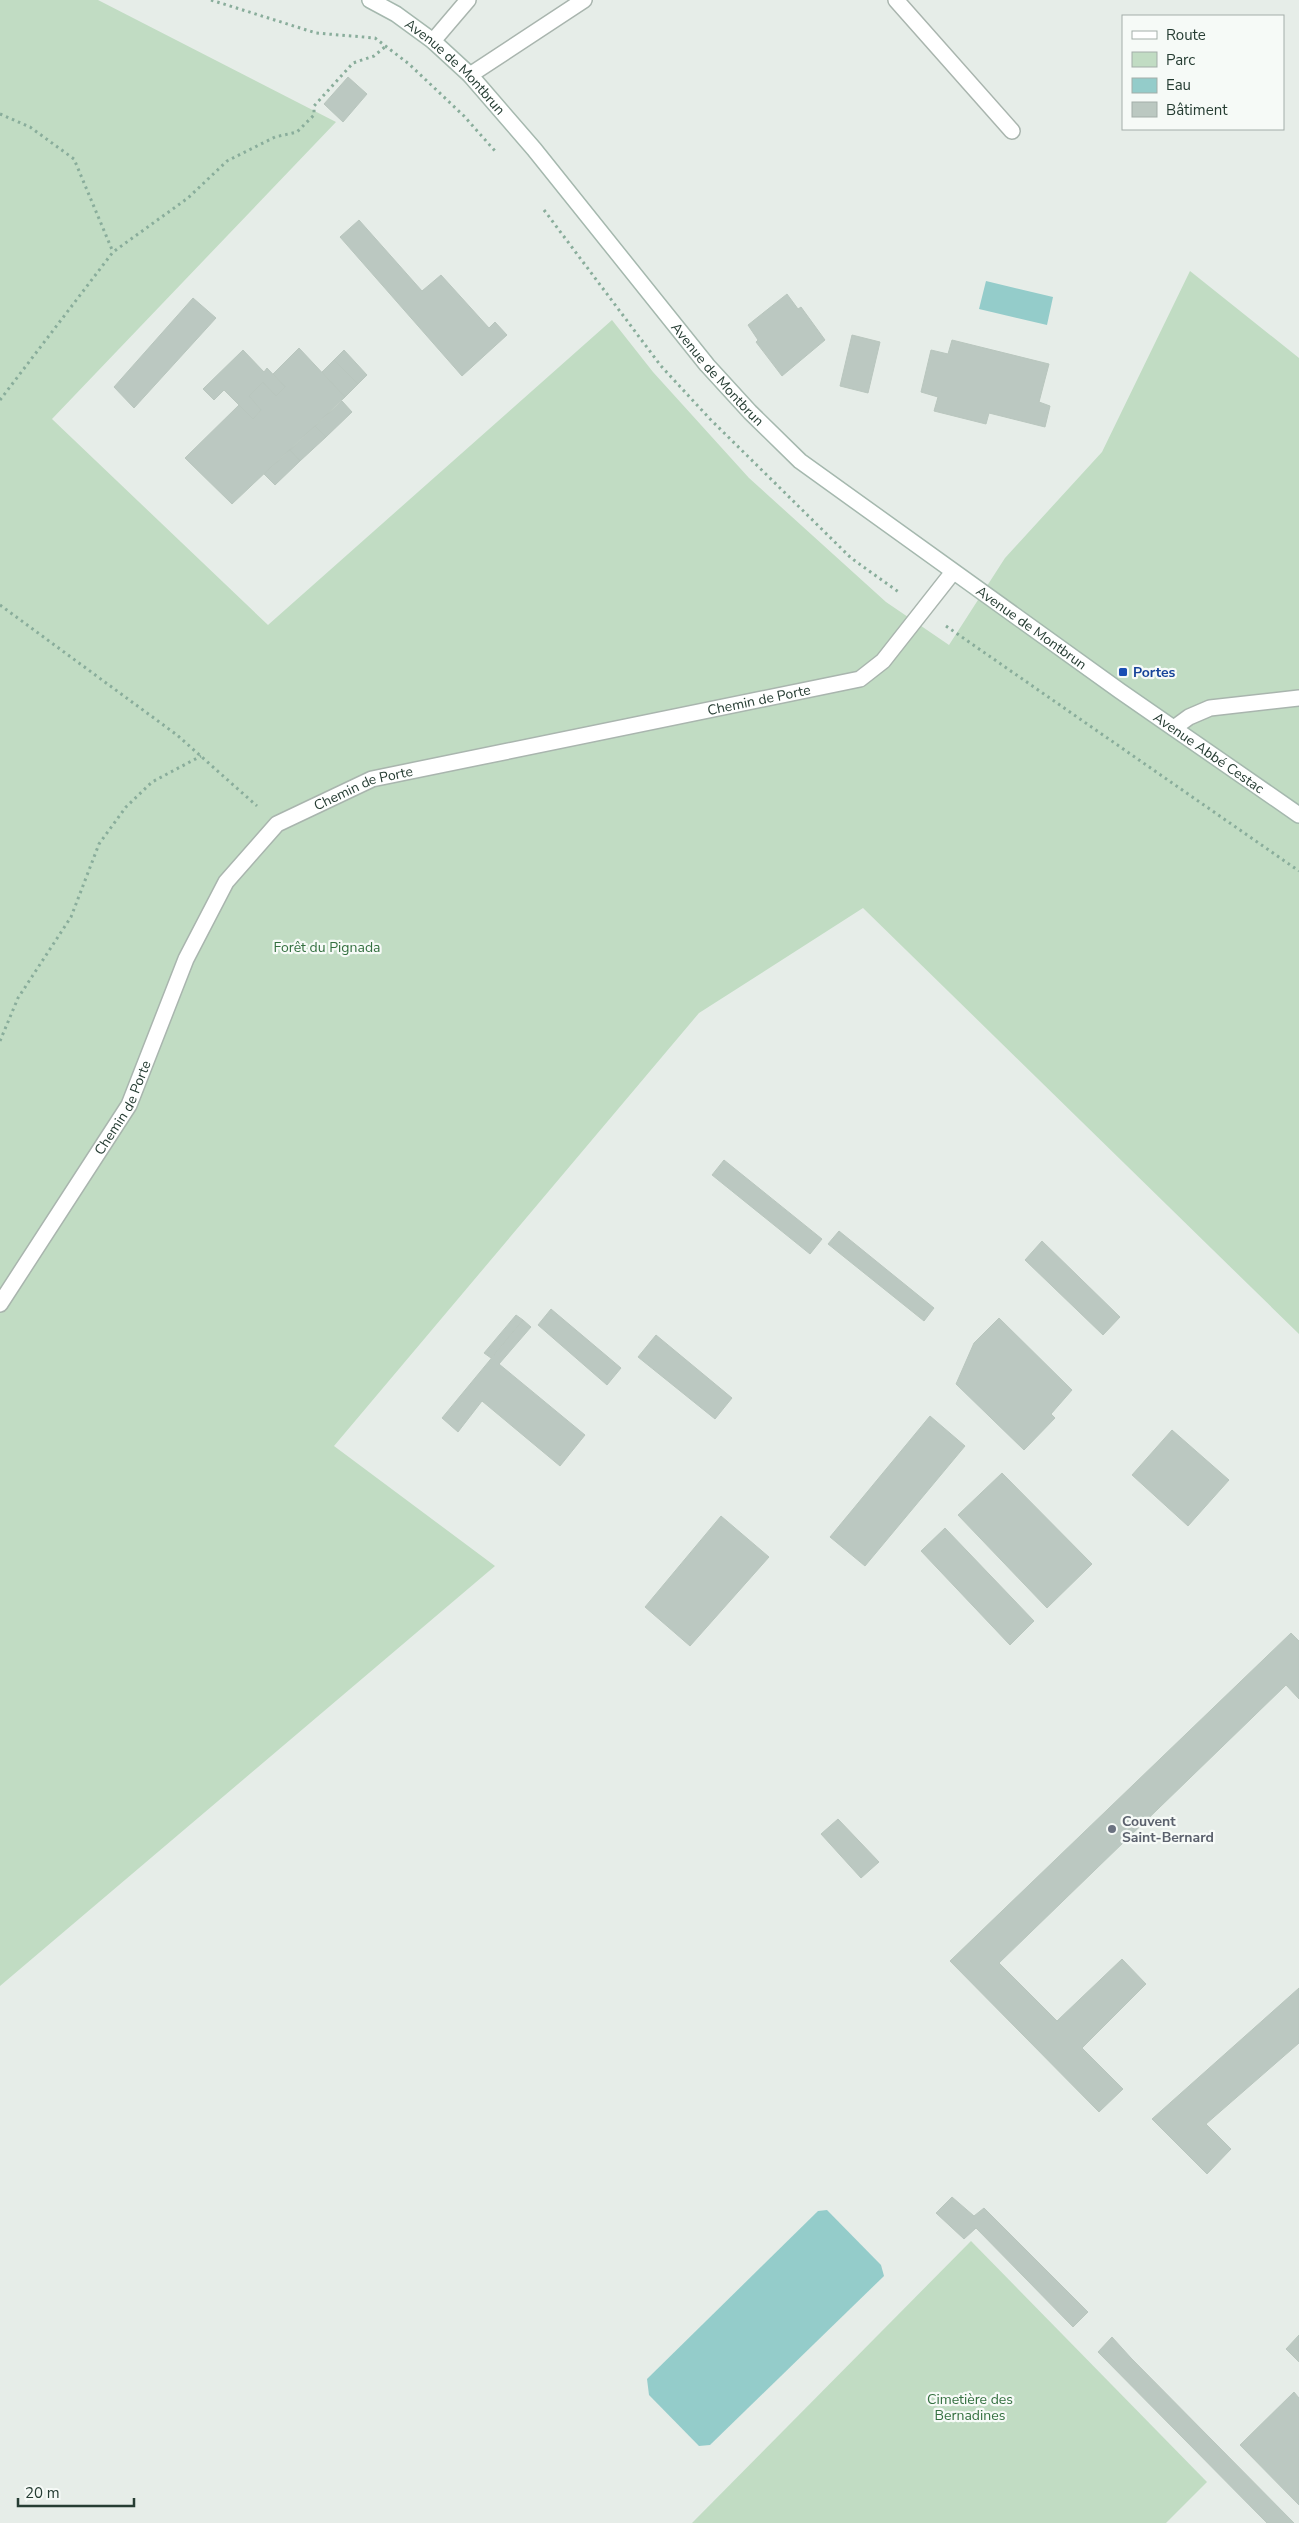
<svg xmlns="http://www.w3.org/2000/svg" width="1299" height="2523" viewBox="0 0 1299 2523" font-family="'Nunito Sans',sans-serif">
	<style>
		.green { fill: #c1dcc3 }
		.water { fill: #94ccca }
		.building { fill: #bbc8c1; stroke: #b9c6be }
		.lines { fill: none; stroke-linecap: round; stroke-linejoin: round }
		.lane-casing { stroke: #a9b5ae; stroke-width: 18 }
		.street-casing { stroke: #a9b5ae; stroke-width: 18 }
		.secondary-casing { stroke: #a5b8ae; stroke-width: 18 }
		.path { stroke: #89ad9b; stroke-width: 3; stroke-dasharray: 2.5 4; stroke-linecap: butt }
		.lane { stroke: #fff; stroke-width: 15 }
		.street { stroke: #fff; stroke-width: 15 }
		.secondary { stroke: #fff; stroke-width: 15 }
		.transit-dot { fill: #1a4fb4; stroke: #f6faf7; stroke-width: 2 }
		.worship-dot { fill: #6b7280; stroke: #f6faf7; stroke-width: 2 }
		.labels { text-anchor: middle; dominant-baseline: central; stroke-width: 4.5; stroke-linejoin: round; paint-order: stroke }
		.street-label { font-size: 14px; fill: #263d33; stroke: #f6faf7 }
		.transit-label { font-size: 14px; font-weight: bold; fill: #164399; stroke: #f6faf7; text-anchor: start }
		.park-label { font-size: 14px; fill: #347040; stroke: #f6faf7 }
		.worship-label { font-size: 14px; font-weight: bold; fill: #5b616d; stroke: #f6faf7; text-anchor: start }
	</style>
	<rect width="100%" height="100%" fill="#e6ede8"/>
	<g class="green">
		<path d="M0 0H98L336 122 52 419 268 625 612 320 653 372 749 478 886 602 949 645 1005 558 1102 452 1190 271 1299 358V1334L863 908 699 1013 334 1446 495 1566 0 1986Z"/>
		<path d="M971 2241 1207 2482 1166 2523H692Z"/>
	</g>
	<g class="water">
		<path d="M986 281 1053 297 1047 325 979 309Z"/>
		<path d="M827 2210 881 2265 884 2276 710 2445 699 2446 649 2395 647 2379 818 2211Z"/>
	</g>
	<g class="building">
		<path d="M348 77 367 94 343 122 324 104Z"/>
		<path d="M359 220 422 291 441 275 489 328 495 322 507 335 462 376 340 237Z"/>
		<path d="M787 294 798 309 801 307 825 340 782 376 756 342 758 340 748 325Z"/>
		<path d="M193 298 216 318 134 408 114 387Z"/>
		<path d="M852 335 880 342 868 393 840 386Z"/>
		<path d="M952 340 1049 364 1039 402 1050 406 1045 427 989 413 986 424 934 411 938 397 921 392 931 350 948 354Z"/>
		<path d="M299 348 345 397 232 504 185 458 240 404 253 419 261 410 249 396 263 382 276 396 285 387 273 374Z"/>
		<path d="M243 350 264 372 267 368 285 387 276 396 263 382 249 396 261 410 253 419 224 390 214 400 203 389Z"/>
		<path d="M344 350 367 375 358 384 334 360Z"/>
		<path d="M334 360 358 384 345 397 322 372Z"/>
		<path d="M342 401 352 412 326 437 315 426Z"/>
		<path d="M315 426 326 437 300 461 290 450Z"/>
		<path d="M290 450 300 461 275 485 264 474Z"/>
		<path d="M724 1160 822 1239 810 1254 712 1175Z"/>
		<path d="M839 1231 934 1308 924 1321 828 1244Z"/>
		<path d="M1042 1241 1120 1317 1103 1335 1025 1260Z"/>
		<path d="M551 1309 621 1368 607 1385 538 1325Z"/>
		<path d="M516 1315 523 1320 491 1358 484 1353Z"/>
		<path d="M999 1318 1072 1390 1051 1414 1055 1418 1024 1450 956 1384 974 1343Z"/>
		<path d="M523 1320 531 1327 499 1364 585 1435 560 1466 482 1401 458 1432 442 1418Z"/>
		<path d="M656 1335 732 1398 715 1419 638 1357Z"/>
		<path d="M930 1416 965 1446 865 1566 830 1537Z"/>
		<path d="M1172 1430 1229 1480 1188 1526 1132 1475Z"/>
		<path d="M1002 1473 1092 1564 1047 1608 958 1515Z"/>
		<path d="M721 1516 769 1557 690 1646 645 1607Z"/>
		<path d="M945 1528 1034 1621 1010 1645 921 1551Z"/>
		<path d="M1291 1633 1299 1641V1699L1286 1685 999 1963 1057 2021 1122 1959 1146 1984 1082 2048 1123 2089 1099 2112 950 1961Z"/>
		<path d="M838 1819 879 1862 861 1878 821 1834Z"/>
		<path d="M1299 1988V2043L1206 2124 1231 2149 1207 2174 1152 2119Z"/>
		<path d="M952 2197 974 2216 984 2208 1088 2312 1073 2327 976 2228 964 2239 936 2213Z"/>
		<path d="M1299 2335V2362L1286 2349Z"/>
		<path d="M1112 2337 1131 2358 1294 2523H1267L1098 2352Z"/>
		<path d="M1294 2392 1299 2398V2505L1240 2445Z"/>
	</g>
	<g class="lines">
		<defs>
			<g id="lane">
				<path d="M896 0 1012 131"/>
				<path d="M433 41 468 0"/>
				<path d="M470 75 584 0"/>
			</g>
			<g id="street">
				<path d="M1174 728 1189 717 1210 708 1299 698"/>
				<path id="s1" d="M0 1304 129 1105 186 959 226 882 277 824 372 779 860 679 883 661 953 572"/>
			</g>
			<g id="secondary">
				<path id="s2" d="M370 0 396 14 433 41 470 75 534 149 707 365 750 412 800 461 1120 691 1299 815"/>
			</g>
		</defs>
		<use href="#lane" class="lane-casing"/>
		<use href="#street" class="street-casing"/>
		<use href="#secondary" class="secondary-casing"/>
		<g class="path">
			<path d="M211 0 316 33 375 38 409 64 464 116 495 151"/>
			<path d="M0 114 30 127 74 159 113 252"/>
			<path d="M544 210 661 366 710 419 851 558 900 593"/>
			<path d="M0 400 113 252 188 198 227 161 275 137 297 132 314 115V106L353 63 374 56 386 46"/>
			<path d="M0 605 177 735 257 806"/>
			<path d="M946 626 1299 871"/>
			<path d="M0 1041 18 998 71 917 99 844 126 807 152 782 201 756"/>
		</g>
		<use href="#lane" class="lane"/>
		<use href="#street" class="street"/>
		<use href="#secondary" class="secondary"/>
	</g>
	<rect class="transit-dot" x="1118" y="667" width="10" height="10" rx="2.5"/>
	<circle class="worship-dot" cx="1112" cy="1829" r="5"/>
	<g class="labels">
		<g class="street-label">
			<text stroke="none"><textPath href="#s2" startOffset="109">Avenue de Montbrun</textPath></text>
			<text stroke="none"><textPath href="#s2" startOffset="514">Avenue de Montbrun</textPath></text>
			<text stroke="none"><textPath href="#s2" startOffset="919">Avenue de Montbrun</textPath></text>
			<text stroke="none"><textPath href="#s1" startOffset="1058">Chemin de Porte</textPath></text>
			<text stroke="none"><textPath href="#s2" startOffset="1136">Avenue Abbé Cestac</textPath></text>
			<text stroke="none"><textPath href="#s1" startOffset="652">Chemin de Porte</textPath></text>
			<text stroke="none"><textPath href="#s1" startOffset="232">Chemin de Porte</textPath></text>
		</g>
		<g class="transit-label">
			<text x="1133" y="672">Portes</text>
		</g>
		<g class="park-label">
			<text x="327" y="947">Forêt du Pignada</text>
			<text x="970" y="2399">Cimetière des<tspan x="970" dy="16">Bernadines</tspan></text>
		</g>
		<g class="worship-label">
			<text x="1122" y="1821">Couvent<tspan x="1122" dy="16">Saint-Bernard</tspan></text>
		</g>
	</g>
	<rect x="1122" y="15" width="162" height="115" fill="#f6faf7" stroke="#a3aea9"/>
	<rect x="1132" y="31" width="25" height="8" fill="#ffffff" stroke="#a3aea9"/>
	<text x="1166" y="40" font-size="15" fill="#263d33">Route</text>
	<rect x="1132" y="52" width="25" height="15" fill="#c1dcc3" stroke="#a3aea9"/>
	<text x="1166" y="65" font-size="15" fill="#263d33">Parc</text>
	<rect x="1132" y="78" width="25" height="15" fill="#94ccca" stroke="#a3aea9"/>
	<text x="1166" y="90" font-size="15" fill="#263d33">Eau</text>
	<rect x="1132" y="102" width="25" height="15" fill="#bbc8c1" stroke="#a3aea9"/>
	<text x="1166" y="115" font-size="15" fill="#263d33">Bâtiment</text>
	<path d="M18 2498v8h116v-8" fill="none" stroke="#263d33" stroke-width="2.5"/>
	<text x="25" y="2498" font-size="15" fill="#263d33" stroke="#f6faf7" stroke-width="4" paint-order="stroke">20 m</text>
</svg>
